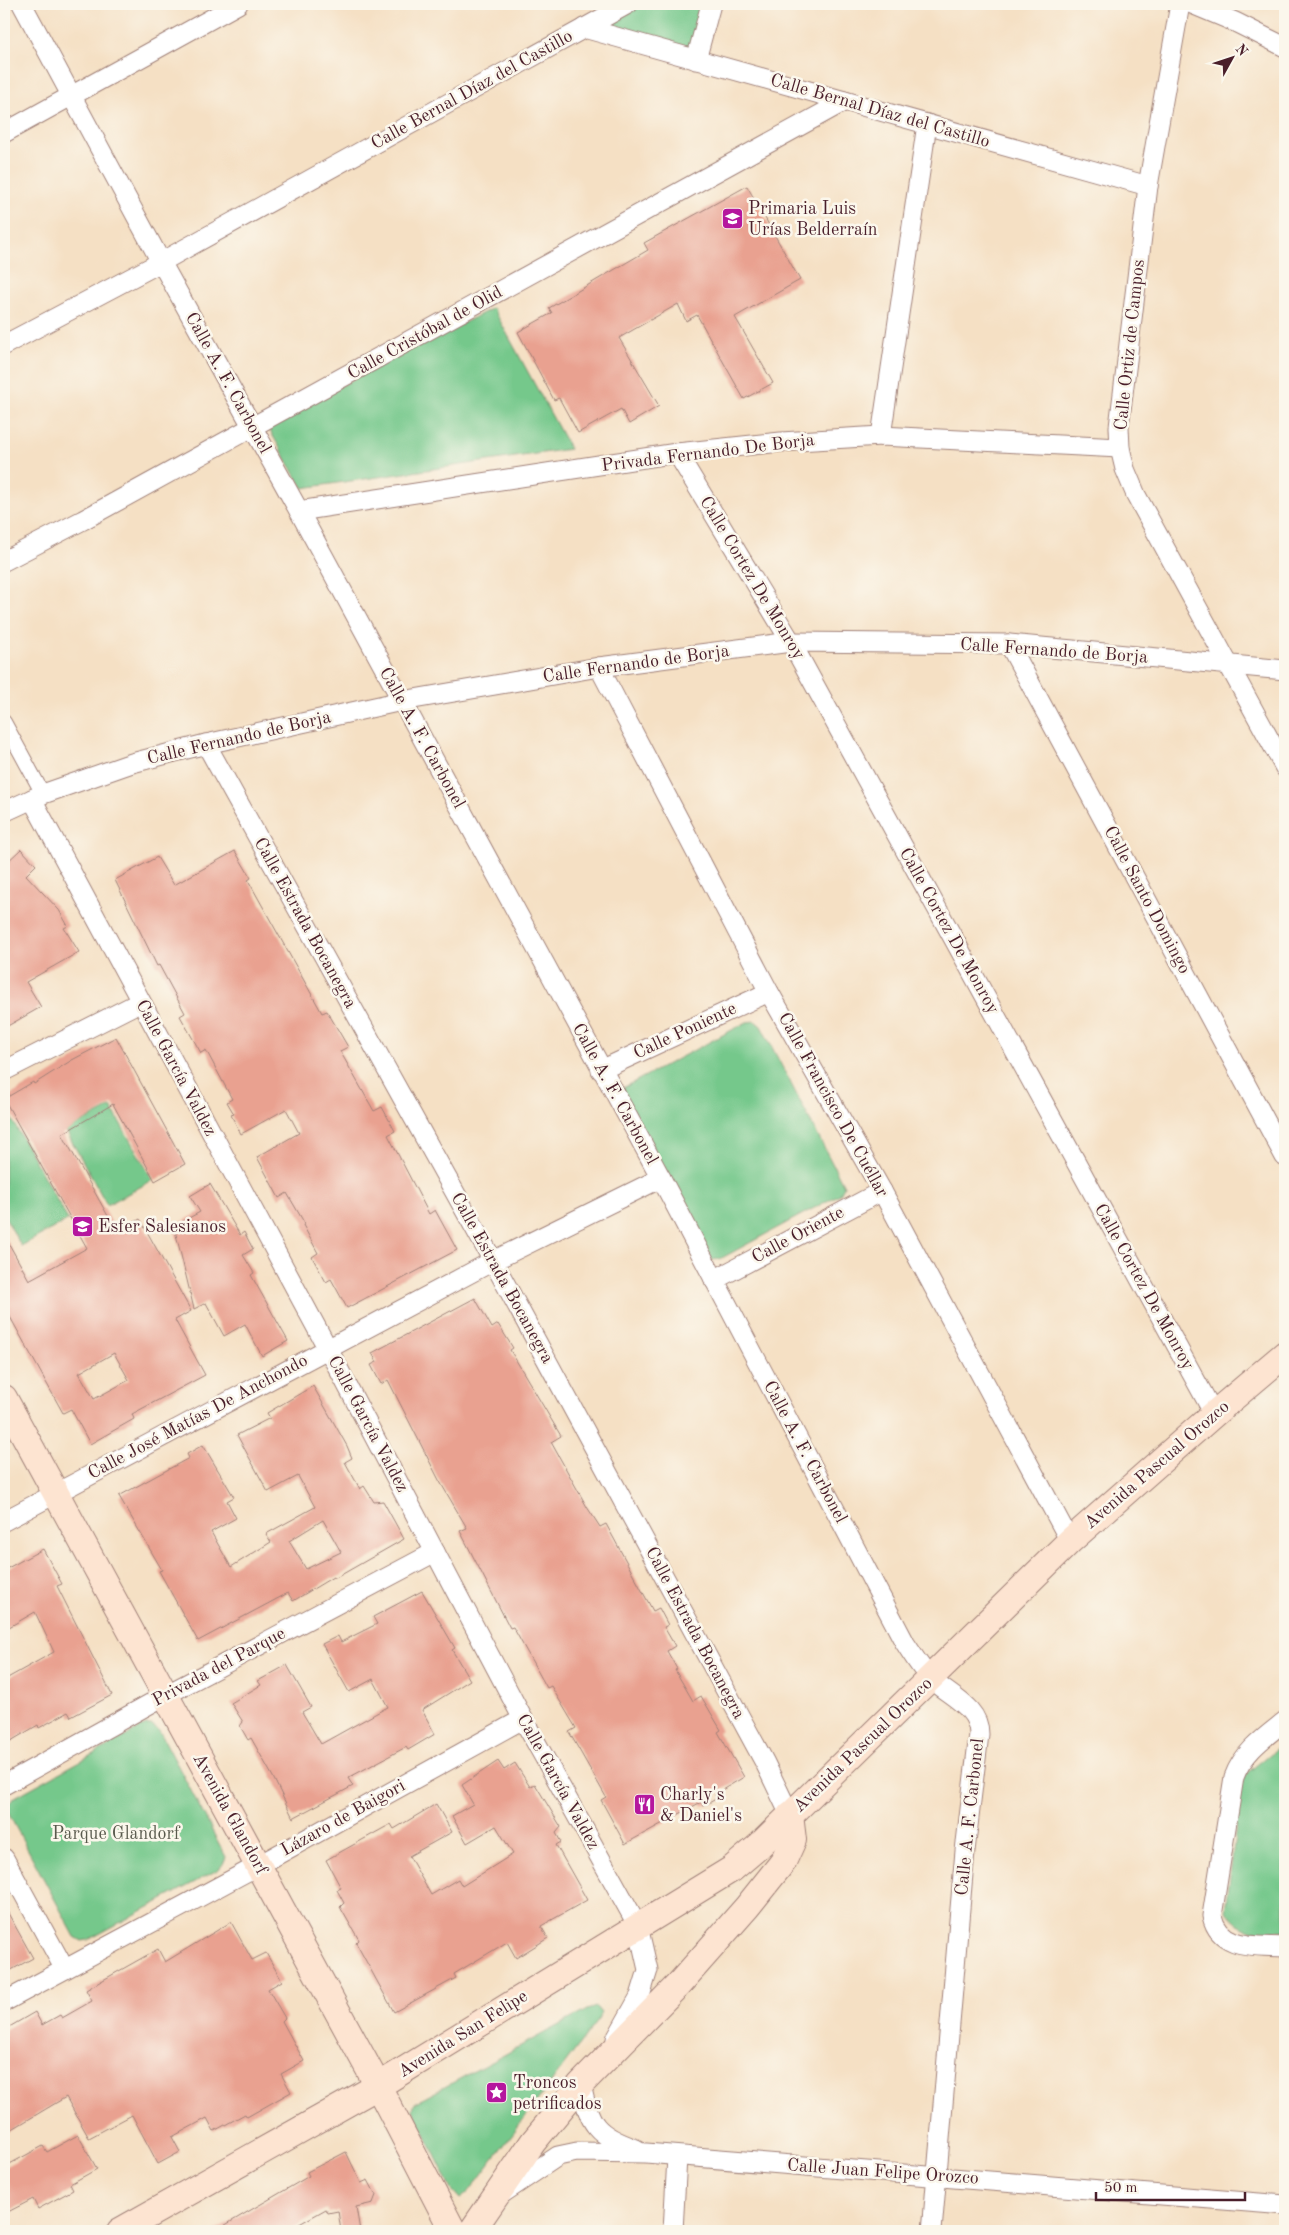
<svg xmlns="http://www.w3.org/2000/svg" width="1289" height="2235" viewBox="0 0 1289 2235" font-family="'Old Standard TT',serif">
	<style>
		.green { fill: #75c88b; stroke: #60745b }
		.building { fill: #e9a190; fill-rule: evenodd }
		.lines { fill: none; stroke-linecap: round; stroke-linejoin: round }
		.pedestrian-casing { stroke: #a08078; stroke-width: 16 }
		.minor-casing { stroke: #a08078; stroke-width: 21 }
		.secondary-casing { stroke: #a08078; stroke-width: 28 }
		.pedestrian { stroke: #fff; stroke-width: 14 }
		.minor { stroke: #fff; stroke-width: 19 }
		.secondary { stroke: #fde4d1; stroke-width: 26 }
		.labels { text-anchor: middle; dominant-baseline: central; stroke-width: 5; stroke-linejoin: round; paint-order: stroke }
		.street-label { font-size: 18px; fill: #4a1f2b; stroke: #fbf7ec }
		.poi-label { font-size: 18px; fill: #4a1f2b; stroke: #fbf7ec; text-anchor: start }
		.park-label { font-size: 18px; fill: #595a4d; stroke: #fbf7ec }
	</style>
	<rect width="100%" height="100%" fill="#fbf7ec"/>
	<filter id="ink" filterUnits="userSpaceOnUse"><feTurbulence type="fractalNoise" baseFrequency=".02" numOctaves="2"/><feDisplacementMap in="SourceGraphic" scale="10" xChannelSelector="R" yChannelSelector="G"/><feConvolveMatrix kernelMatrix="1 2 1 2 8 2 1 2 1" color-interpolation-filters="sRGB"/></filter>
	<filter id="wash" filterUnits="userSpaceOnUse"><feTurbulence type="fractalNoise" baseFrequency=".0096" numOctaves="4" result="noise"/><feDisplacementMap in="SourceGraphic" scale="20" xChannelSelector="R" yChannelSelector="G"/><feGaussianBlur stdDeviation="1.12" result="paint"/><feColorMatrix in="noise" values="0 0 0 0 0 0 0 0 0 0 0 0 0 0 0 0 0 1.4 0 .05"/><feComposite in="paint" operator="in"/></filter>
	<g filter="url(#wash)">
		<rect width="100%" height="100%" fill="#f5e0c4"/>
		<g class="green">
			<path d="M628 4H711L696 60 584 28Z"/>
			<path d="M493 308 570 449 303 488 266 424Z"/>
			<path d="M755 1021 761 1026 844 1186 840 1194 720 1259 712 1260 621 1089 747 1022Z"/>
			<path d="M111 1107 153 1180 107 1205 66 1131Z"/>
			<path d="M10 1116 68 1220 21 1246 4 1215V1119Z"/>
			<path d="M146 1725H152L159 1730 226 1857 223 1864 219 1869 88 1940 82 1941 75 1937 7 1811 8 1804 15 1797Z"/>
			<path d="M1285 1742V1932C1259 1930 1241 1936 1226 1911L1241 1783 1247 1773Z"/>
			<path d="M596 2007 601 2013 598 2020 468 2193 460 2199 452 2190 413 2110 415 2103 587 2010Z"/>
		</g>
		<g id="blocks">
			<g class="building">
				<path d="M747 186 800 280 735 317 773 383 744 399 697 315 686 321 678 304 619 338 659 406 629 424 621 409 578 433 559 398 554 400 518 332 552 313 549 308 648 250 644 243Z"/>
				<path d="M21 849 36 865 26 875 59 910 68 926 64 928 79 952 26 982 41 1007 4 1028V865Z"/>
				<path d="M235 851 251 878 248 880 322 1013 327 1011 348 1047 340 1051 374 1111 382 1107 395 1131 388 1135 429 1214 435 1210 457 1250 347 1308 331 1279 326 1282 312 1257 318 1253 303 1225 305 1224 287 1193 279 1198 257 1157 299 1133 286 1109 241 1134 231 1115 234 1114 227 1102 232 1099 206 1050 201 1053 180 1016 185 1013 159 965 157 966 115 880 157 857 174 885Z"/>
				<path d="M116 1037 185 1164 155 1181 113 1104 62 1134 117 1232 140 1219 191 1311 175 1320 205 1375 132 1414 134 1419 90 1444 71 1409 63 1413 4 1306V1235L29 1280 87 1248 4 1099 33 1082 34 1084 72 1060ZM114 1353 129 1380 94 1399 79 1373Z"/>
				<path d="M210 1184 240 1235 244 1232 253 1249 243 1255 254 1273 251 1275 288 1341 262 1356 245 1324 224 1336 206 1303 194 1309 174 1226 200 1212 190 1196Z"/>
				<path d="M475 1298 492 1328 498 1324 513 1348 510 1350 561 1436 551 1442 587 1507 600 1527 606 1524 653 1611 659 1608 668 1625 664 1627 675 1646 667 1651 677 1669 675 1670 693 1701 701 1696 721 1730 718 1732 744 1777 715 1794 716 1799 703 1806 701 1802 625 1844 601 1800 606 1797 569 1732 576 1728 551 1686 547 1688 513 1627 510 1628 460 1531 467 1528 439 1480 388 1380 381 1384 371 1365 377 1362 372 1353Z"/>
				<path d="M313 1386 347 1446 352 1458 345 1462 360 1489 364 1486 374 1502 383 1501 404 1539 334 1579 333 1577 293 1601 288 1593 198 1641 159 1571 162 1570 119 1496 189 1458 187 1454 203 1445 234 1497 227 1501 236 1518 211 1532 231 1567 271 1542 266 1534 315 1507 298 1476 268 1492 237 1435 270 1418 267 1413ZM323 1520 341 1552 306 1569 289 1541Z"/>
				<path d="M43 1549 62 1584 57 1586 112 1695 71 1717 68 1712 39 1728 38 1725 4 1745V1680L54 1652 35 1612 4 1630V1570Z"/>
				<path d="M422 1591 455 1648 452 1650 470 1680 422 1710 435 1734 408 1750 406 1747 348 1778 353 1786 293 1818 273 1777 251 1738 248 1740 240 1726 243 1722 231 1703 261 1685 258 1681 287 1665 311 1707 302 1712 321 1744 384 1709 388 1707 373 1679 349 1692 322 1644 338 1636 341 1642 377 1624 373 1617Z"/>
				<path d="M498 1761 504 1770 515 1763 530 1787 535 1784 561 1827 556 1833 561 1842 556 1845 587 1900 541 1926 548 1938 516 1958 507 1942 454 1974 456 1978 394 2012 356 1943 359 1940 340 1907 344 1903 337 1890 341 1888 326 1860 391 1824 394 1829 436 1804 452 1832 409 1856 431 1895 458 1879 462 1886 513 1854 496 1826 467 1843 452 1816 473 1804 462 1785Z"/>
				<path d="M4 1906 33 1958 4 1974Z"/>
				<path d="M231 1922 252 1960 266 1953 282 1981 268 1989 285 2018 282 2021 304 2061 281 2074 291 2092 247 2117 245 2114 214 2131 207 2118 172 2137 180 2152 158 2164 132 2115 89 2138 66 2097 4 2134V2030L35 2012 42 2025 60 2015 62 2018 92 2001 86 1990 103 1980 158 1949 165 1962Z"/>
				<path d="M78 2135 97 2169 70 2184 73 2190 38 2209 33 2199 4 2214V2167L43 2146 47 2152Z"/>
				<path d="M346 2152 361 2183 368 2180 376 2195 373 2203 356 2207 360 2231H341L338 2211 328 2213 326 2209 287 2231H215L309 2176 307 2172Z"/>
			</g>
		</g>
	</g>
	<g filter="url(#ink)">
		<use href="#blocks" fill-opacity="0" stroke="#a08078" stroke-width="1"/>
		<g class="lines">
			<defs>
				<path id="pedestrian" d="M4 722 43 794"/>
				<g id="minor">
					<path d="M22 4 161 262 299 511 661 1178 905 1643C913 1655 920 1667 930 1678 948 1696 979 1706 979 1734L965 1851 932 2231"/>
					<path d="M1180 4 1148 186 1119 427 1120 448 1125 469 1136 495 1285 768"/>
					<path d="M1192 4 1235 22 1285 47"/>
					<path d="M584 28 1148 186"/>
					<path d="M696 60 711 4"/>
					<path d="M4 133 238 4"/>
					<path d="M4 345 161 262 628 4"/>
					<path d="M881 436 927 124"/>
					<path d="M677 453 791 642 1214 1414"/>
					<path d="M299 511 677 453 781 442 881 436 1120 448"/>
					<path d="M4 561 83 520 845 101"/>
					<path d="M1009 644 1285 1157"/>
					<path d="M599 667 769 992 882 1191 1070 1541"/>
					<path d="M206 744 493 1261 765 1763 790 1815"/>
					<path d="M32 799 328 1349 523 1719 638 1926 648 1970 640 1996 616 2039"/>
					<path d="M4 812 43 794 132 763 206 744 402 701 599 667 791 642 1009 644 1285 670"/>
					<path d="M601 1070 769 992"/>
					<path d="M4 1071 140 1002"/>
					<path d="M714 1280 882 1191"/>
					<path d="M4 1521 493 1261 661 1178"/>
					<path d="M1285 1721C1265 1737 1243 1752 1234 1777L1212 1916C1220 1951 1257 1945 1285 1947"/>
					<path d="M4 1785 164 1696 435 1552"/>
					<path d="M4 1858 64 1968"/>
					<path d="M4 2002 259 1865 523 1719"/>
					<path d="M581 2084C589 2125 596 2135 636 2149"/>
					<path d="M503 2193 558 2156 577 2152 646 2153 1285 2205"/>
					<path d="M673 2231 677 2157"/>
				</g>
				<g id="secondary">
					<path d="M4 1398 378 2086 453 2231"/>
					<path d="M120 2231 378 2086 732 1869 759 1846 1070 1541 1214 1414 1285 1354"/>
					<path d="M472 2231 533 2142 581 2084 679 1984 747 1907 783 1862 793 1840 790 1815"/>
				</g>
			</defs>
			<use href="#pedestrian" class="pedestrian-casing"/>
			<use href="#minor" class="minor-casing"/>
			<use href="#secondary" class="secondary-casing"/>
			<use href="#pedestrian" class="pedestrian"/>
			<use href="#minor" class="minor"/>
			<use href="#secondary" class="secondary"/>
		</g>
	</g>
	<defs>
		<symbol id="school-square" viewBox="-11 -11 22 22"><rect x="-9" y="-9" width="18" height="18" rx="4" fill="#b5179e" stroke="#fbf7ec"/><path d="M0-5L7-2L0 1L-7-2ZM-4 1L0 2.5L4 1V4Q0 6-4 4Z" fill="#fff"/></symbol>
		<symbol id="restaurant-square" viewBox="-11 -11 22 22"><rect x="-9" y="-9" width="18" height="18" rx="4" fill="#b5179e" stroke="#fbf7ec"/><path d="M-5-6h1v4h1v-4h1v4h1v-4h1v5L-1.5 .5V6h-2V.5L-5-1ZM5-6V6H3V1.5H1.5Q1.5-4 5-6Z" fill="#fff"/></symbol>
		<symbol id="sight-square" viewBox="-11 -11 22 22"><rect x="-9" y="-9" width="18" height="18" rx="4" fill="#b5179e" stroke="#fbf7ec"/><path d="M0-6L1.8-2.2L6-1.7L2.9 1.2L3.7 5.4L0 3.3L-3.7 5.4L-2.9 1.2L-6-1.7L-1.8-2.2Z" fill="#fff"/></symbol>
	</defs>
	<g fill-rule="evenodd">
		<use href="#school-square" x="720" y="206" width="25" height="25"/>
		<use href="#school-square" x="70" y="1214" width="25" height="25"/>
		<use href="#restaurant-square" x="632" y="1792" width="25" height="25"/>
		<use href="#sight-square" x="484" y="2080" width="25" height="25"/>
	</g>
	<g class="labels">
		<g class="street-label">
			<text transform="translate(472 90) rotate(-29)">Calle Bernal Díaz del Castillo</text>
			<text transform="translate(880 111) rotate(16)">Calle Bernal Díaz del Castillo</text>
			<text transform="translate(425 333) rotate(-29)">Calle Cristóbal de Olid</text>
			<text transform="translate(1130 345) rotate(-84)">Calle Ortiz de Campos</text>
			<text transform="translate(228 383) rotate(61)">Calle A. F. Carbonel</text>
			<text transform="translate(708 453) rotate(-7)">Privada Fernando De Borja</text>
			<text transform="translate(752 578) rotate(59)">Calle Cortez De Monroy</text>
			<text transform="translate(1054 651) rotate(4)">Calle Fernando de Borja</text>
			<text transform="translate(636 664) rotate(-8)">Calle Fernando de Borja</text>
			<text transform="translate(239 738) rotate(-13)">Calle Fernando de Borja</text>
			<text transform="translate(422 738) rotate(61)">Calle A. F. Carbonel</text>
			<text transform="translate(1147 900) rotate(62)">Calle Santo Domingo</text>
			<text transform="translate(305 923) rotate(61)">Calle Estrada Bocanegra</text>
			<text transform="translate(949 931) rotate(61)">Calle Cortez De Monroy</text>
			<text transform="translate(685 1031) rotate(-25)">Calle Poniente</text>
			<text transform="translate(176 1068) rotate(62)">Calle García Valdez</text>
			<text transform="translate(615 1094) rotate(61)">Calle A. F. Carbonel</text>
			<text transform="translate(833 1105) rotate(61)">Calle Francisco De Cuéllar</text>
			<text transform="translate(798 1235) rotate(-28)">Calle Oriente</text>
			<text transform="translate(502 1278) rotate(61)">Calle Estrada Bocanegra</text>
			<text transform="translate(1144 1287) rotate(61)">Calle Cortez De Monroy</text>
			<text transform="translate(198 1417) rotate(-28)">Calle José Matías De Anchondo</text>
			<text transform="translate(368 1424) rotate(62)">Calle García Valdez</text>
			<text transform="translate(805 1452) rotate(62)">Calle A. F. Carbonel</text>
			<text transform="translate(1157 1465) rotate(-41)">Avenida Pascual Orozco</text>
			<text transform="translate(695 1633) rotate(62)">Calle Estrada Bocanegra</text>
			<text transform="translate(219 1667) rotate(-28)">Privada del Parque</text>
			<text transform="translate(863 1745) rotate(-44)">Avenida Pascual Orozco</text>
			<text transform="translate(558 1782) rotate(61)">Calle García Valdez</text>
			<text transform="translate(230 1814) rotate(61)">Avenida Glandorf</text>
			<text transform="translate(970 1817) rotate(-84)">Calle A. F. Carbonel</text>
			<text transform="translate(343 1818) rotate(-29)">Lázaro de Baigori</text>
			<text transform="translate(463 2034) rotate(-32)">Avenida San Felipe</text>
			<text transform="translate(883 2172) rotate(4)">Calle Juan Felipe Orozco</text>
		</g>
		<g class="poi-label">
			<text x="748" y="209">Primaria Luis<tspan x="748" dy="21">Urías Belderraín</tspan></text>
			<text x="98" y="1227">Esfer Salesianos</text>
			<text x="660" y="1795">Charly's<tspan x="660" dy="21">&amp; Daniel's</tspan></text>
			<text x="513" y="2083">Troncos<tspan x="513" dy="21">petrificados</tspan></text>
		</g>
		<g class="park-label">
			<text x="116" y="1834">Parque Glandorf</text>
		</g>
	</g>
	<rect width="1289" height="2235" fill="none" stroke="#fbf7ec" stroke-width="20"/>
	<g transform="translate(1232 58) rotate(50)" stroke="#fbf7ec" stroke-width="4" paint-order="stroke">
	<path d="M0-4L9 19L0 12L-9 19Z" fill="#4a1f2b"/>
	<text y="-8" font-size="14" font-weight="bold" text-anchor="middle" fill="#4a1f2b">N</text>
	</g>
	<path d="M1096 2192v8h149v-8" fill="none" stroke="#4a1f2b" stroke-width="2.5"/>
	<text x="1104" y="2192" font-size="15" fill="#4a1f2b" stroke="#fbf7ec" stroke-width="4" paint-order="stroke">50 m</text>
</svg>
